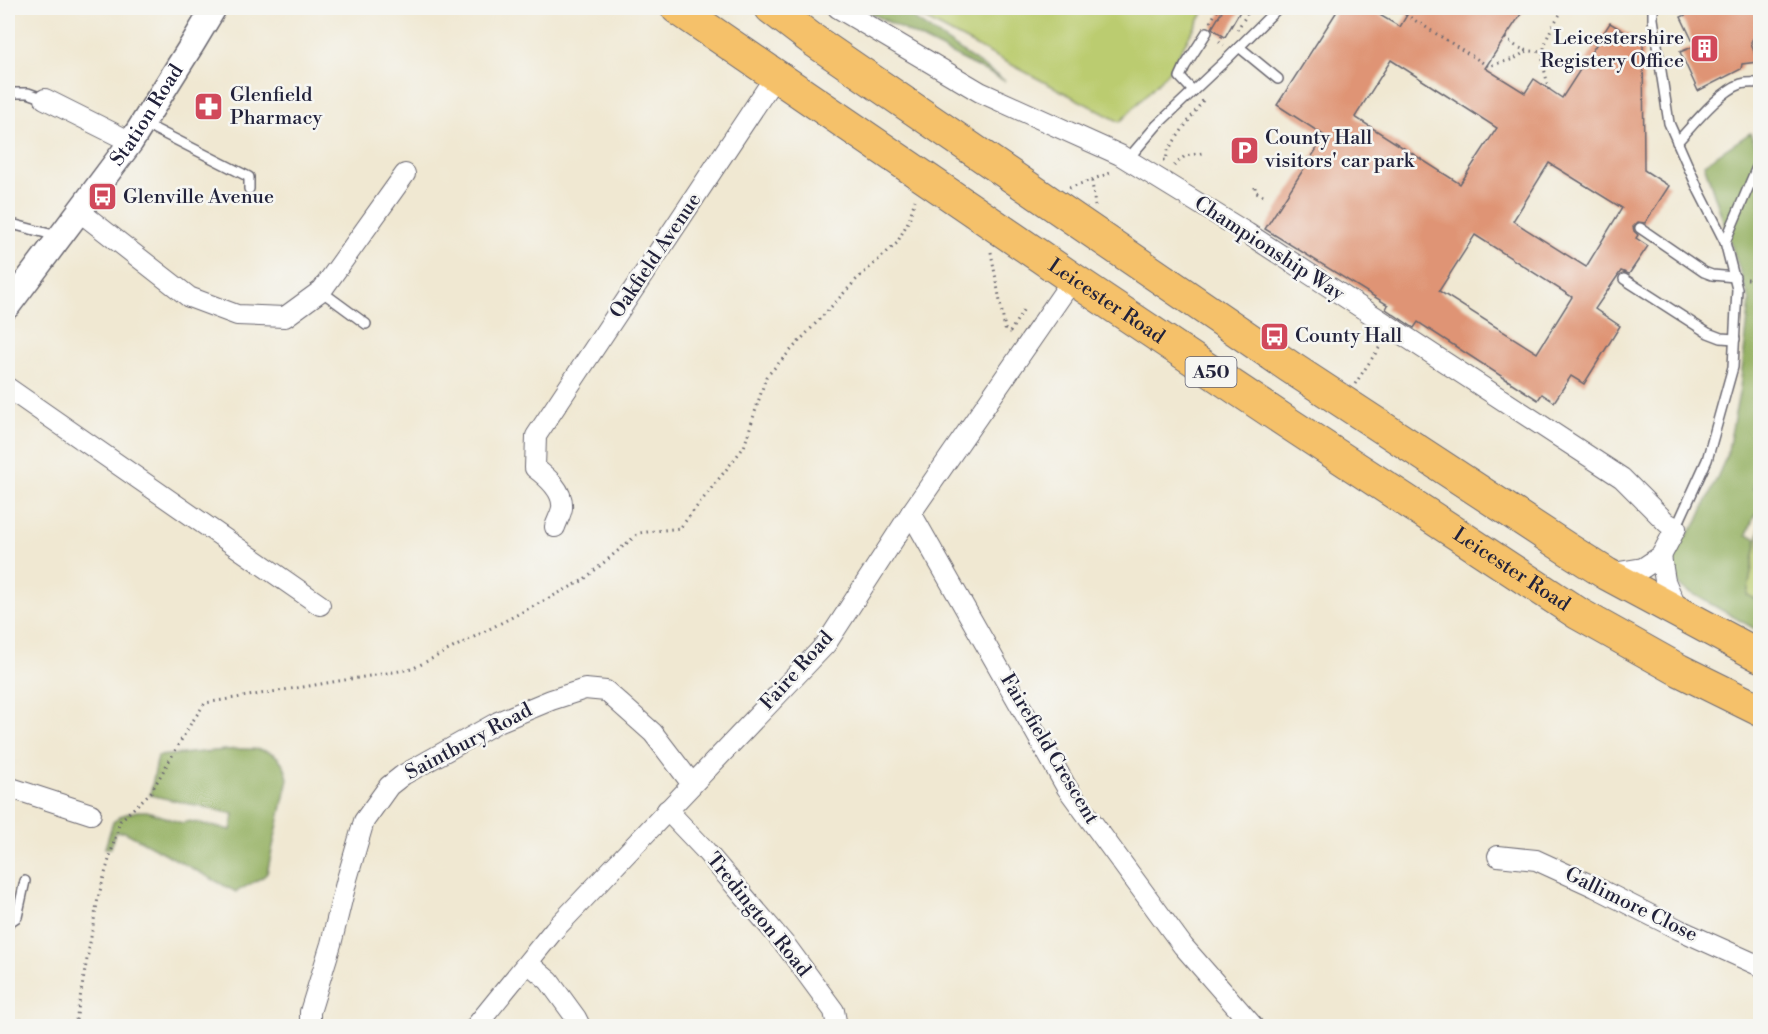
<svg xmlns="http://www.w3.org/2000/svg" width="1768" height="1034" viewBox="0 0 1768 1034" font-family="'Libre Bodoni',serif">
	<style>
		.green { fill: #bbcc6f; stroke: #6e7755; stroke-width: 1.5 }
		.forest { fill: #94b062; stroke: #5b694e; stroke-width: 1.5 }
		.building { fill: #df9475; fill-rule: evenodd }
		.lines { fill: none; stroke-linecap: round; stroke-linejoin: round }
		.service-casing { stroke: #6a6770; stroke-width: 12 }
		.minor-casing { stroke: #6a6770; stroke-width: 22 }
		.tertiary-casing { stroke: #6a6770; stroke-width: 27 }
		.trunk-casing { stroke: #6a6770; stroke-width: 34 }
		.path { stroke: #6a6770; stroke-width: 3; stroke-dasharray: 1.5 4.5; stroke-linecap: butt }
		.service { stroke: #fff; stroke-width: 9 }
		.minor { stroke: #fff; stroke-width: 20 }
		.tertiary { stroke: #fff; stroke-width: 24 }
		.trunk { stroke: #f5c16b; stroke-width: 32 }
		.labels { text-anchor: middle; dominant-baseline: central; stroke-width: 5; stroke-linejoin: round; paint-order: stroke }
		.shield { fill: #f6f6f2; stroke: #626272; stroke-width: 1.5 }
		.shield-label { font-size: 18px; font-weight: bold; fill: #22223b }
		.poi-label { font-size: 20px; fill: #22223b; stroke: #f6f6f2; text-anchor: start }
		.street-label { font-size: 20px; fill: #22223b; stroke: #f6f6f2 }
	</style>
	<rect width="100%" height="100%" fill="#f6f6f2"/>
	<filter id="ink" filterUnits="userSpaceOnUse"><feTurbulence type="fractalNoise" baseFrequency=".0167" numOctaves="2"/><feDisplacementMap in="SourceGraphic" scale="12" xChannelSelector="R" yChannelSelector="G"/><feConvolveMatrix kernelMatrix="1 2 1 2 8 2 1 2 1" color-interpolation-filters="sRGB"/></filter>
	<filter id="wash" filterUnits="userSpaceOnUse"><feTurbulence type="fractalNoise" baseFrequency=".008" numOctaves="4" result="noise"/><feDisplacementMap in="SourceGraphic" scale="24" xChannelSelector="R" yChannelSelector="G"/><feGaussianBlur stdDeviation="1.35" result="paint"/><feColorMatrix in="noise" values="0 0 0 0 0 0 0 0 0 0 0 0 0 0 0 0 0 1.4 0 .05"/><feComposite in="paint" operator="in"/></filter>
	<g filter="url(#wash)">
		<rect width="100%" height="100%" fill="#f0e8d2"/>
		<g class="green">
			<path d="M904 8H1203L1202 15 1168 72 1120 122Z"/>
			<path d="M1760 525V601L1747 595Z"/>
		</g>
		<g class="forest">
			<path d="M861 8H898L1005 81Z"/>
			<path d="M1750 133 1760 155V459L1753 489 1760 488V511L1754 516 1747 535 1757 538 1747 595 1760 602V632L1679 586 1669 555 1697 523 1727 455 1740 388 1750 301 1704 164Z"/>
			<path d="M238 749C263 749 282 748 288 779L267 873 263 877 236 892 125 832H115L111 848H105L113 822 123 815 137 811H147L182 823 189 821 231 830 234 814 150 795 158 756Z"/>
		</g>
		<g id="blocks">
			<g class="building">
				<path d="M1224 8H1242L1225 37 1212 28Z"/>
				<path d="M1339 8H1368L1400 27 1411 8H1525L1485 68 1525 93 1534 79 1562 98 1610 23 1643 43 1644 170 1669 186 1645 223 1638 222 1633 227 1634 231 1638 235 1636 238 1648 246 1629 274 1621 271 1595 309 1620 326 1584 384 1571 376 1554 402 1542 394 1538 400 1418 322 1414 328 1386 309 1388 305 1265 229 1325 136 1277 105ZM1391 60 1497 128 1460 184 1355 117ZM1549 163 1622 208 1586 267 1513 221ZM1475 235 1572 297 1537 353 1439 291Z"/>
				<path d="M1700 8H1753L1760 24 1751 42 1757 62 1742 64 1741 69 1698 91 1680 52 1695 46 1681 17Z"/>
			</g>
		</g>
	</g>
	<g filter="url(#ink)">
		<use href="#blocks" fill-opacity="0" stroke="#6a6770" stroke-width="1.5"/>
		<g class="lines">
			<defs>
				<g id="service">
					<path d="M1653 8V19L1669 123 1699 191 1725 242 1737 289 1733 367 1707 460 1676 528"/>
					<path d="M1239 47 1278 79"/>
					<path d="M1193 91 1180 77 1185 66 1207 32"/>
					<path d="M8 93H28L45 99"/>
					<path d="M143 123 249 177V189"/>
					<path d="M1677 142C1693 125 1720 91 1741 84 1748 82 1754 83 1760 83"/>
					<path d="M1127 160 1157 125 1225 61 1278 8"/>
					<path d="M8 223 57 236"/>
					<path d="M1640 228 1704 272 1712 275 1735 277"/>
					<path d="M1725 242 1760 160"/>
					<path d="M1624 279 1708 333 1721 338 1735 339"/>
					<path d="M321 291 366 324"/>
					<path d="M8 923 17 917 25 881"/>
				</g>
				<g id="minor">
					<path d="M838 8 980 92 1120 155 1247 233 1622 478 1667 523 1676 528 1661 556 1643 568 1607 574"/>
					<path d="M45 99 131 142"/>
					<path d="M79 211 189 297 237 315 285 317 322 290 405 174"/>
					<path d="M8 388 320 605"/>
					<path d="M911 513 1067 788 1183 946 1253 1026"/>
					<path d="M555 527C557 521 561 514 562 508 564 491 547 477 535 468L536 436 776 75"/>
					<path d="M1661 556 1665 581 1678 611"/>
					<path d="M8 787 91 814"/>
					<path d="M667 810 704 849 787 947 834 1011 837 1026"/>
					<path d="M1498 856 1536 860 1595 887 1680 930 1760 966"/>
					<path d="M528 963 549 981 576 1018 580 1026"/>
					<path d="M310 1026V1012L331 944 347 879 364 821 389 786 403 775 498 722 551 700 585 689 606 691 653 733 692 784"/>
					<path d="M476 1026 554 930 826 644 911 513 1073 279"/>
				</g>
				<g id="tertiary">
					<path id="s1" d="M8 306 131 142 193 43 214 8"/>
				</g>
				<g id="trunk">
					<path id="s2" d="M677 8 1073 279 1288 423 1579 614 1679 670 1760 710"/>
					<path d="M771 8 813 40 1290 367 1566 548 1607 574 1760 656"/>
				</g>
			</defs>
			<use href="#service" class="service-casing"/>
			<use href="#minor" class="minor-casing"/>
			<use href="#tertiary" class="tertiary-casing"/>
			<use href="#trunk" class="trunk-casing"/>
			<g class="path">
				<path d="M1395 8 1488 66 1514 59 1527 51"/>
				<path d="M1371 9 1379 8"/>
				<path d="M1210 22 1219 8"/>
				<path d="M1237 30 1251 8"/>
				<path d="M1222 36 1219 41 1224 45"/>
				<path d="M1505 38C1519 50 1526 51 1544 52"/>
				<path d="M1549 90C1547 80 1544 70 1543 61 1541 45 1555 19 1565 8"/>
				<path d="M1163 160H1166L1168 150 1204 99"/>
				<path d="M1174 166 1185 156 1203 153"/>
				<path d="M1092 181 1095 206"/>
				<path d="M1255 187V191L1266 198"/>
				<path d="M1069 188 1113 172"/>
				<path d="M991 252 1005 329 1010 332 1025 307"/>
				<path d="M1747 279 1760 280"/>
				<path d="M1355 384 1383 342"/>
				<path d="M75 1026 98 898 120 821 151 792 190 725 205 703 412 669 582 581 639 533 680 528 744 447 766 377 856 280 897 243 909 220 915 200"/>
			</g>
			<use href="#service" class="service"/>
			<use href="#minor" class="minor"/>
			<use href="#tertiary" class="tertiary"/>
			<use href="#trunk" class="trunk"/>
		</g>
	</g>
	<defs>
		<symbol id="building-square" viewBox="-11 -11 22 22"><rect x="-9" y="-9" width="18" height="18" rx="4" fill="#d1495b" stroke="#f6f6f2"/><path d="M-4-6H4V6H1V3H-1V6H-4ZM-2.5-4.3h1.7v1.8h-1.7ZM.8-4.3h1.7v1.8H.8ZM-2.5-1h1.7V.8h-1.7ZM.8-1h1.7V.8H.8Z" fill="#fff"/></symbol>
		<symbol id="pharmacy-square" viewBox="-11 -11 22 22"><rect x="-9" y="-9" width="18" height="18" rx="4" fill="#d1495b" stroke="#f6f6f2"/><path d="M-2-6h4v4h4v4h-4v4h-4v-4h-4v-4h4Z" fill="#fff"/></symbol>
		<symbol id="parking-square" viewBox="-11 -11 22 22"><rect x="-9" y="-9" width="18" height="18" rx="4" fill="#d1495b" stroke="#f6f6f2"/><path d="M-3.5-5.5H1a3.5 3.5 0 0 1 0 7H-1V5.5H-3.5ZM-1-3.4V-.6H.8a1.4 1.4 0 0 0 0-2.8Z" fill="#fff"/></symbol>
		<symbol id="bus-square" viewBox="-11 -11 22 22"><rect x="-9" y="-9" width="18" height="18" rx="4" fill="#d1495b" stroke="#f6f6f2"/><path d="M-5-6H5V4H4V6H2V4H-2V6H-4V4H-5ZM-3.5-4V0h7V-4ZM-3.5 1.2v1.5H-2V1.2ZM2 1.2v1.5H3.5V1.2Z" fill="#fff"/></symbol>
	</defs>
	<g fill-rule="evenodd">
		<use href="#building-square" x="1688" y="32" width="33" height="33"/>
		<use href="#pharmacy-square" x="192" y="90" width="33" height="33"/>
		<use href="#parking-square" x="1228" y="134" width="33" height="33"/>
		<use href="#bus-square" x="86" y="180" width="33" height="33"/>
		<use href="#bus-square" x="1258" y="320" width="33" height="33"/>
	</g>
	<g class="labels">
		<rect class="shield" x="1185.5" y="357" width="51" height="30" rx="4.5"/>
		<g class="shield-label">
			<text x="1211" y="372">A50</text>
		</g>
		<g class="poi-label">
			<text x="1684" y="38" text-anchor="end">Leicestershire<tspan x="1684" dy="23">Registery Office</tspan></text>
			<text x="230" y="95">Glenfield<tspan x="230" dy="23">Pharmacy</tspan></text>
			<text x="1265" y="138">County Hall<tspan x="1265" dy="23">visitors' car park</tspan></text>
			<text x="123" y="197">Glenville Avenue</text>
			<text x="1295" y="336">County Hall</text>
		</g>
		<g class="street-label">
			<text stroke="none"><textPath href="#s1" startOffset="236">Station Road</textPath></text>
			<text transform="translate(1269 249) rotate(33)">Championship Way</text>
			<text transform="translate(656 256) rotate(-56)">Oakfield Avenue</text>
			<text stroke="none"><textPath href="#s2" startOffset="520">Leicester Road</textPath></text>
			<text stroke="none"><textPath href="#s2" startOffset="1006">Leicester Road</textPath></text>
			<text transform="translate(797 671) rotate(-48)">Faire Road</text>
			<text transform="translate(469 742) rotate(-28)">Saintbury Road</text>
			<text transform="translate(1049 749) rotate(59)">Fairefield Crescent</text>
			<text transform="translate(1631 905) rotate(26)">Gallimore Close</text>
			<text transform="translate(758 915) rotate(51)">Tredington Road</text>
		</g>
	</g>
	<rect width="1768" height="1034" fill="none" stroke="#f6f6f2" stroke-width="30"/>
</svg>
